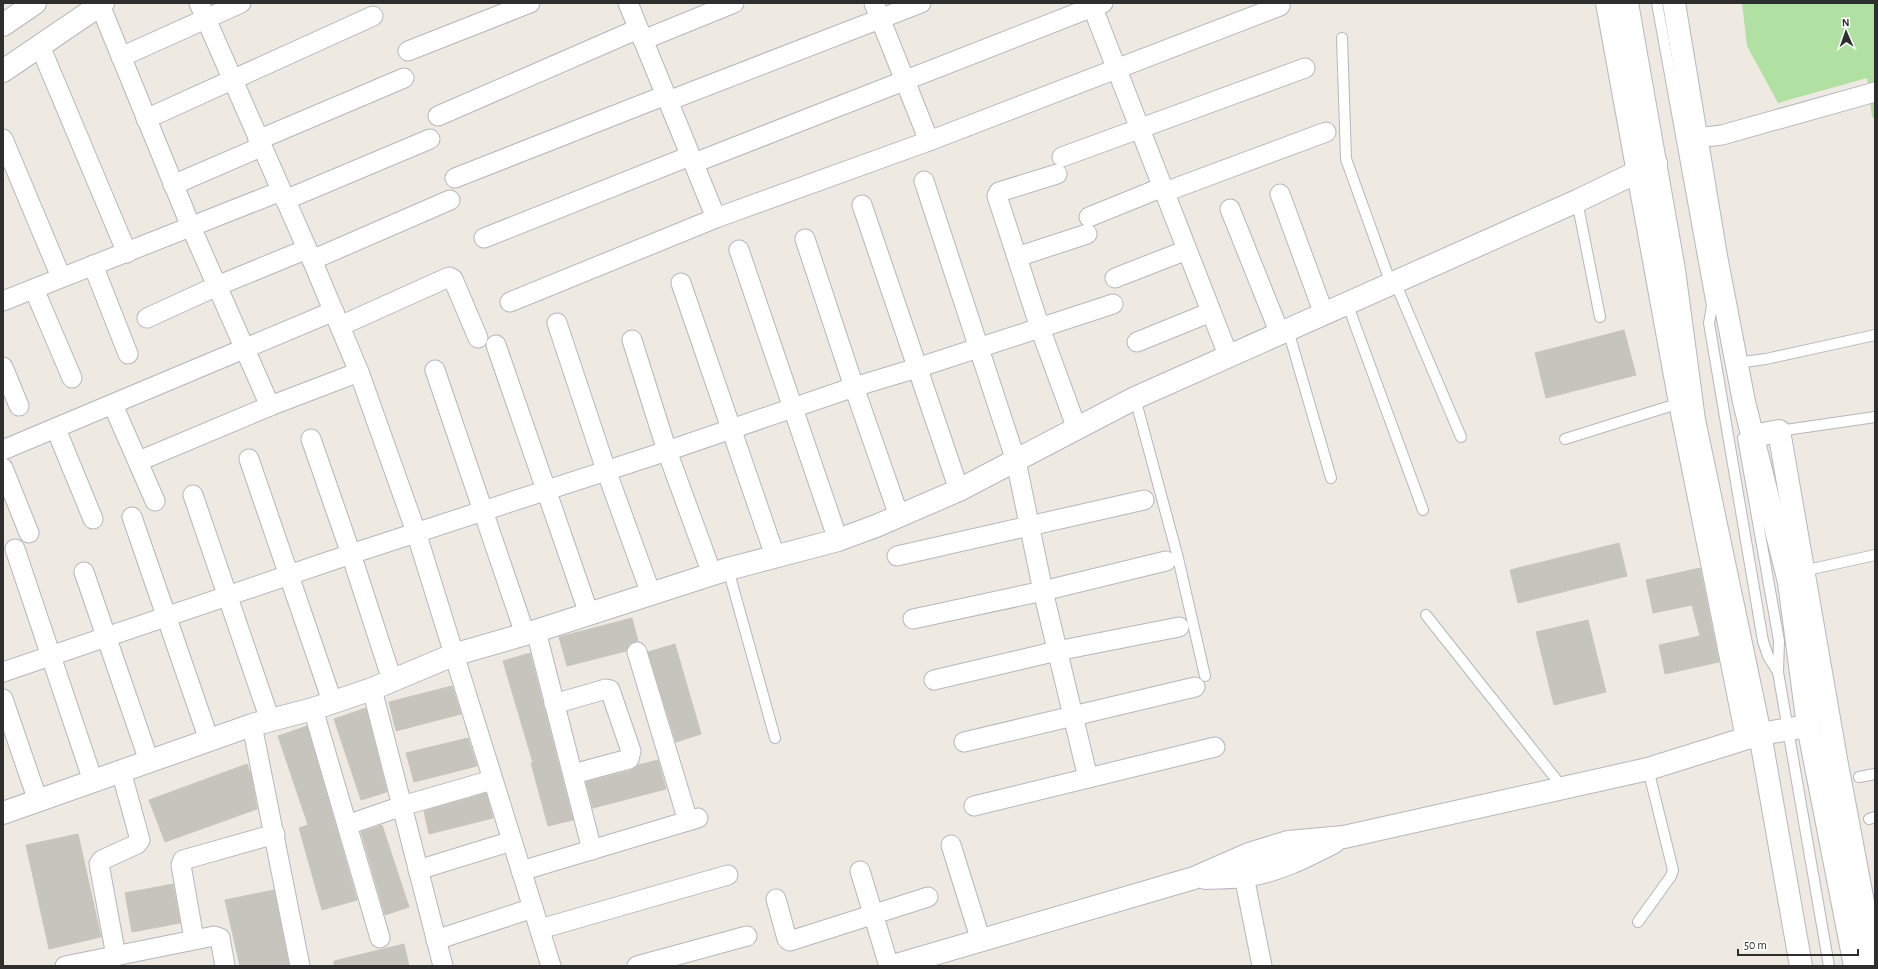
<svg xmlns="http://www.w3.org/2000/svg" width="1878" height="969" viewBox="0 0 1878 969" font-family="'Alegreya Sans',sans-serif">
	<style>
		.green { fill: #b0e1a2 }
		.building { fill: #c7c4bd; stroke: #cac6bb }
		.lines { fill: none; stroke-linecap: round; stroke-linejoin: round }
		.service-casing { stroke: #b5b6c0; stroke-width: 12 }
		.minor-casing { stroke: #b5b6c0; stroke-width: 21 }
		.tertiary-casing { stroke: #b5b6c0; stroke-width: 24 }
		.secondary-casing { stroke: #b5b6c0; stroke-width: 24 }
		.service { stroke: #fff; stroke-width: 10 }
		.minor { stroke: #fff; stroke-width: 19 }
		.tertiary { stroke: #fff; stroke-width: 22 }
		.secondary { stroke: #fff; stroke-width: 22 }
	</style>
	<rect width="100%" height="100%" fill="#eeeae2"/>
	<path class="green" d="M1742 3H1875V119L1872 117 1867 78 1778 103 1747 46Z"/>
	<g class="building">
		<path d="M1624 330 1636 375 1546 398 1535 353Z"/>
		<path d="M1619 543 1627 576 1518 603 1510 570Z"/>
		<path d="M1700 568 1719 662 1665 674 1659 645 1700 636 1692 605 1653 613 1646 580Z"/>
		<path d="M632 618 638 641 629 644 626 651 567 666 559 637Z"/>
		<path d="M1588 620 1606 692 1554 705 1536 632Z"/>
		<path d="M675 644 701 734 676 742 648 652Z"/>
		<path d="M530 653 573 820 548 826 531 763H533L503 661Z"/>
		<path d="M452 686 461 714 396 731 389 702Z"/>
		<path d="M366 708 387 792 361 800 334 719Z"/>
		<path d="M307 726 357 900 322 910 299 828 308 825 278 736Z"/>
		<path d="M468 738 477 766 414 782 406 753Z"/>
		<path d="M658 760 666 789 593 808 586 782 632 770 638 765Z"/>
		<path d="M247 764 251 775 257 809 165 842 149 800Z"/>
		<path d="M486 793 493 818 429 834 424 811Z"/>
		<path d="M382 825 409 907 385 915 361 832Z"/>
		<path d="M78 834 101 937 49 949 26 845Z"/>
		<path d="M173 884 180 923 132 932 125 893Z"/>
		<path d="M274 890 289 966H240L225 900Z"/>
		<path d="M404 944 409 966H334V961Z"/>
	</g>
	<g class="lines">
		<defs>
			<g id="service">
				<path d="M1657 3 1712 306 1709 323 1763 641 1768 656 1778 672"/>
				<path d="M1342 38 1346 159 1391 284"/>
				<path d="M1577 201 1600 317"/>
				<path d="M1395 282 1461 437"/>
				<path d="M1347 303 1423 510"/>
				<path d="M1288 330 1331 478"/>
				<path d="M1736 363 1766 359 1875 335"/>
				<path d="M1135 398 1178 558 1205 676"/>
				<path d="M1779 431 1875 417"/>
				<path d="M1743 438 1779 641 1778 672 1829 966"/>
				<path d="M1565 439 1680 403"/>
				<path d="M728 569 775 738"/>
				<path d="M1803 571 1875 555"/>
				<path d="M1426 615 1563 788"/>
				<path d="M1859 777 1875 774"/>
				<path d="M1869 819 1875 817"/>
				<path d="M1638 922 1671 876 1673 870 1648 769"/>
			</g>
			<g id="minor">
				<path d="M199 3 312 260 359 372 416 532 551 966"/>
				<path d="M628 3 716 218"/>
				<path d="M874 3 929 141"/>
				<path d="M1091 3 1228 355"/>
				<path d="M100 5 191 227 270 406"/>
				<path d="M643 40 734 3"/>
				<path d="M40 46 127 253"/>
				<path d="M408 51 530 3"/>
				<path d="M121 57 241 3"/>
				<path d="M668 101 921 3"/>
				<path d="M438 116 638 29"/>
				<path d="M146 119 373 16"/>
				<path d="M1696 138 1722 135 1875 92"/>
				<path d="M3 139 61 277"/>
				<path d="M258 140 404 78"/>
				<path d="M1062 157 1305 68"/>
				<path d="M694 163 1103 3"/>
				<path d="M1057 174 999 192 997 196 1040 328 1077 429"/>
				<path d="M455 178 666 95"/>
				<path d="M924 181 1016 461 1043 591 1088 778"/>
				<path d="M173 185 261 147"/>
				<path d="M1165 192 1326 132"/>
				<path d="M1280 194 1324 314"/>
				<path d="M285 200 430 139"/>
				<path d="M862 205 959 490"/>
				<path d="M1230 209 1280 334"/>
				<path d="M1089 217 1163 187"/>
				<path d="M484 238 690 156"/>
				<path d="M805 239 854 387 899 516"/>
				<path d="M739 250 838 540"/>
				<path d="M1017 257 1087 234"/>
				<path d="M312 260 450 200"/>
				<path d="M93 265 128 354"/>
				<path d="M1115 278 1187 250"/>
				<path d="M681 283 775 556"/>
				<path d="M34 289 72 378"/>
				<path d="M3 301 281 191"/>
				<path d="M510 302 716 218 929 141 1280 6"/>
				<path d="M147 318 217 286 307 249"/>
				<path d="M557 323 606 470 651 594"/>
				<path d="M340 326 449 277 453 279 478 338"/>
				<path d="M632 340 667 451 712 574"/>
				<path d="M1137 342 1211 312"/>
				<path d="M496 345 589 614"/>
				<path d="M3 367 19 406"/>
				<path d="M435 370 525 634"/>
				<path d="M113 405 155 501"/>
				<path d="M56 429 93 519"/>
				<path d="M311 439 351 554 392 680"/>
				<path d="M3 450 334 311"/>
				<path d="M249 459 332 701"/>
				<path d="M139 461 270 406 359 372"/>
				<path d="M3 468 29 533"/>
				<path d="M193 495 270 720"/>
				<path d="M132 517 209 740"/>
				<path d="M15 549 93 781"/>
				<path d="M897 556 1144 500"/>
				<path d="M84 572 149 761"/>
				<path d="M913 619 1043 591 1166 561"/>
				<path d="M536 631 592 850"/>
				<path d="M637 652 688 821"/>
				<path d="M3 672 351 554 667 451 854 387 917 368 1113 304"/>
				<path d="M934 680 1057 651 1179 627"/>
				<path d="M372 689 443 966"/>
				<path d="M3 699 38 801"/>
				<path d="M554 704 606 689 610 690 631 751 629 759 573 774"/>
				<path d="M313 709 380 938"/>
				<path d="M252 725 300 966"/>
				<path d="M964 742 1195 687"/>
				<path d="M974 806 1215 747"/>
				<path d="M347 825 402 806 492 780"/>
				<path d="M951 845 981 941"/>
				<path d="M418 870 512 841"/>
				<path d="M521 871 698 818"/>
				<path d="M860 871 889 966"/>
				<path d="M1244 876 1262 966"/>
				<path d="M776 899 787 939 790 941 928 897"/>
				<path d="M540 929 728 875"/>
				<path d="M194 939 181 865 183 860 275 834"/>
				<path d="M436 940 533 908"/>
				<path d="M116 956 99 864 102 860 137 844 140 840 121 771"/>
				<path d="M65 966 214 936 220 938 225 966"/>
				<path d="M637 966 747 936"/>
			</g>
			<g id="tertiary">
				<path d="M1607 3 1680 403 1747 738"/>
				<path d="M3 25 35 3"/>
				<path d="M3 71 103 3"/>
				<path d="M1753 436 1779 431 1836 759 1875 966"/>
				<path d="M3 813 252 725 313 709 372 689 453 655 536 631 728 569 838 540 876 526 959 490 1135 398 1577 201 1656 163"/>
				<path d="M1205 878C1218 877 1232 878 1245 876 1277 871 1305 857 1334 842"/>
				<path d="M893 966 1194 878 1249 854 1288 842 1344 837 1648 769 1760 734 1808 726"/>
			</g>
			<g id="secondary">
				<path d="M1627 3 1674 270 1694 420 1760 734 1801 966"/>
				<path d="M1674 3 1716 256 1744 402 1789 582 1808 726 1855 966"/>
			</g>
		</defs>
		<use href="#service" class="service-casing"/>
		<use href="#minor" class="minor-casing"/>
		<use href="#tertiary" class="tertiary-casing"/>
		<use href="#secondary" class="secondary-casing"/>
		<use href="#service" class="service"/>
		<use href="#minor" class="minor"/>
		<use href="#tertiary" class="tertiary"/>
		<use href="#secondary" class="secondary"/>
	</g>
	<rect width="1878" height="969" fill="none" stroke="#2e2e2e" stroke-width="8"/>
	<g transform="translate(1846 32) rotate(358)" stroke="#ffffff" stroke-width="3" paint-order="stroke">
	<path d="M0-3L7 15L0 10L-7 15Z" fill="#2e2e2e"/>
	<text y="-6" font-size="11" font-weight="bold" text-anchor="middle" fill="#2e2e2e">N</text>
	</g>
	<path d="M1738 949v6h120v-6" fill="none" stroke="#2e2e2e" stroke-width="2"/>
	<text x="1744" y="949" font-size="12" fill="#2e2e2e" stroke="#ffffff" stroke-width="3" paint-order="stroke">50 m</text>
</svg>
